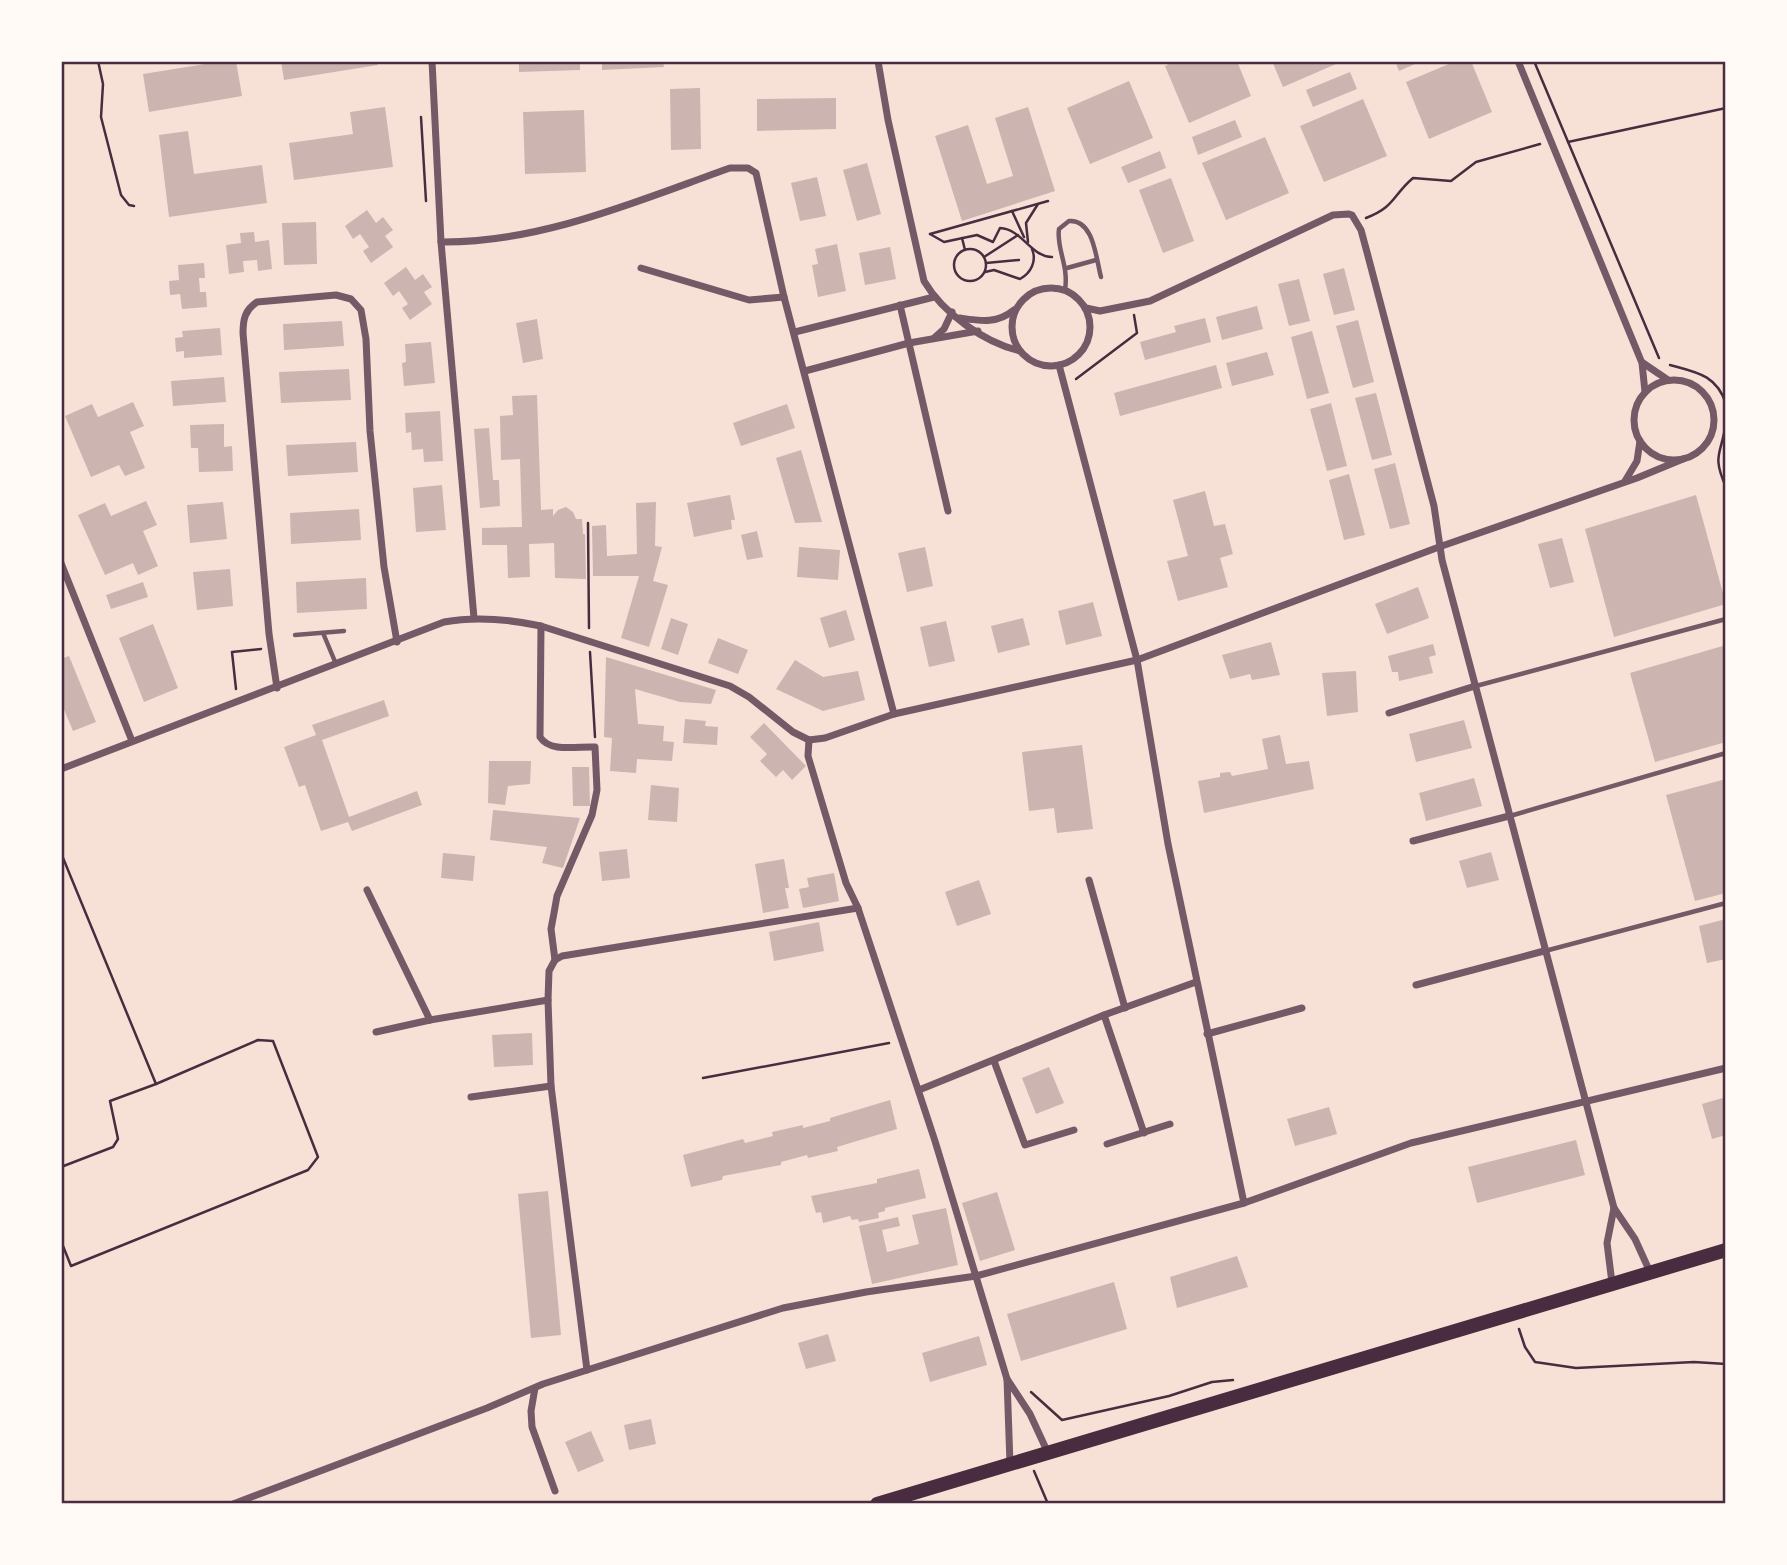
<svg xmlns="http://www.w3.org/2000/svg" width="1787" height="1565" viewBox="0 0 1787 1565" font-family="Manrope,sans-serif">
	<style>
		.building { fill: #ccb4b1 }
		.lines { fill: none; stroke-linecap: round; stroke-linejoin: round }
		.path { stroke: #4a2c40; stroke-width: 2.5 }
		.service { stroke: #755966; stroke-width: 4.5 }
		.minor { stroke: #755966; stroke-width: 7 }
		.primary { stroke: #4a2c40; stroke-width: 14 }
		.neatline { fill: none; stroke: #4a2c40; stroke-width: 2.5 }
	</style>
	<rect width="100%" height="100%" fill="#f7e1d7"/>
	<g class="building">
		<path d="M224 61H236L242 96 149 112 143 74Z"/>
		<path d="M281 61H377L378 65 284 80Z"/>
		<path d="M519 61H580V70L519 72Z"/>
		<path d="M602 61H663L664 67 602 70Z"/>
		<path d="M1176 61H1237L1251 96 1189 123 1165 66Z"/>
		<path d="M1272 61H1343L1283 87Z"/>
		<path d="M1395 61H1422L1399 71Z"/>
		<path d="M1456 61H1471L1492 112 1429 139 1406 82Z"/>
		<path d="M1350 72 1357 89 1313 107 1306 90Z"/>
		<path d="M1129 81 1153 138 1090 164 1067 108Z"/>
		<path d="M700 88 701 149 671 150 670 89Z"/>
		<path d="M836 98V129L757 131V99Z"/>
		<path d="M1363 99 1387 156 1324 182 1300 126Z"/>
		<path d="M385 107 393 167 294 180 289 143 353 134 350 112Z"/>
		<path d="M1028 107 1055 191 962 221 935 136 968 125 987 184 1013 176 995 118Z"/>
		<path d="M584 110 586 172 525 174 523 112Z"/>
		<path d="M1235 120 1242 137 1198 155 1192 137Z"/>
		<path d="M188 131 194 174 262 165 267 203 169 217 159 135Z"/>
		<path d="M1265 137 1289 193 1226 220 1202 163Z"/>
		<path d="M1160 151 1166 168 1128 183 1121 167Z"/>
		<path d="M867 163 881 214 857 221 843 170Z"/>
		<path d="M817 177 826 216 800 221 791 183Z"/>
		<path d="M1171 178 1194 241 1163 253 1139 190Z"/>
		<path d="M367 210 376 223 383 217 393 230 385 236 393 247 371 263 363 251 369 247 360 234 353 239 345 226Z"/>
		<path d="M316 222 317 264 284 265 282 223Z"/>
		<path d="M254 232 255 242 269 240 272 269 258 271 257 260 243 261 244 272 229 274 226 245 241 243 240 233Z"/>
		<path d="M837 244 846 291 818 297 812 265 818 264 815 249Z"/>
		<path d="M890 247 896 279 865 285 859 253Z"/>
		<path d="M204 263 205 278H199L200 292H206L207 307 182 309 180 294 170 295 169 281 179 280 178 265Z"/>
		<path d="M406 267 415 280 423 274 432 287 424 292 432 304 410 320 402 308 408 304 399 291 393 296 384 283Z"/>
		<path d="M1344 268 1355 310 1334 315 1323 274Z"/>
		<path d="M1299 279 1310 321 1289 326 1278 284Z"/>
		<path d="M1257 306 1263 329 1222 340 1216 317Z"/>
		<path d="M1205 318 1211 342 1145 360 1140 342 1176 332 1174 326Z"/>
		<path d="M537 319 543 359 523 363 516 323Z"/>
		<path d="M1358 320 1374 382 1353 388 1336 326Z"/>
		<path d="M342 321 344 346 284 350 283 324Z"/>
		<path d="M220 328 222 355 184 358V351L176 352 175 338 183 337 182 331Z"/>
		<path d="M1312 331 1329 393 1307 399 1291 337Z"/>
		<path d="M431 342 435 383 404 386 402 363 406 362 405 344Z"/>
		<path d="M1267 352 1274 375 1232 386 1226 363Z"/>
		<path d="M1216 365 1222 388 1120 416 1114 393Z"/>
		<path d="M349 369 351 400 281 403 279 372Z"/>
		<path d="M224 377 226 402 173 406 171 381Z"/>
		<path d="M1376 393 1392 455 1372 460 1355 398Z"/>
		<path d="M537 395 541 510 553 509V516L558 510 566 507 573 512 576 519H582L583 534H585L586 579 555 578 554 543 529 544 530 577 508 578 507 545H482V528L522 527 520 459 501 460 500 416 513 415 512 396Z"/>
		<path d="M133 402 144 426 130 432 145 468 125 476 119 465 91 477 65 416 92 404 98 417Z"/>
		<path d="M1331 403 1347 466 1327 471 1310 409Z"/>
		<path d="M787 404 795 428 741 446 733 423Z"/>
		<path d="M440 411 443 461 424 462 423 449 412 450 411 432 406 433 405 413Z"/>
		<path d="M224 424V447L232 446 233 471 199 472 198 448H191L190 425Z"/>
		<path d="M489 428 493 480H499L500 506 480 508 474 429Z"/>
		<path d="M356 442 358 472 288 476 286 445Z"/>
		<path d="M801 450 822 522 795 523 776 458Z"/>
		<path d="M1395 463 1410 524 1390 529 1374 469Z"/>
		<path d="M1349 474 1365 535 1344 540 1329 480Z"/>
		<path d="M442 485 446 530 416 532 413 488Z"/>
		<path d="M1205 491 1214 526 1225 524 1233 554 1220 558 1228 587 1178 601 1167 561 1188 556 1173 500Z"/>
		<path d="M730 495 735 520H731L732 529 694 537 687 503Z"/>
		<path d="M1696 495 1726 604 1614 637 1585 529Z"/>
		<path d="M146 501 157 525 143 531 158 566 138 575 133 563 105 575 78 515 105 503 111 516Z"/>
		<path d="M223 502 227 539 190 543 187 505Z"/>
		<path d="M656 502 655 546 662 547 653 581 668 585 649 647 621 638 639 576H593L592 526 606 525 607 556 637 554 636 503Z"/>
		<path d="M359 509 361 540 291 544 290 513Z"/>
		<path d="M757 531 763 557 747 560 741 535Z"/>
		<path d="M1562 538 1574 582 1550 588 1538 544Z"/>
		<path d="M799 547 840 550 838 580 797 577Z"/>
		<path d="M925 547 933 586 907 592 898 553Z"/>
		<path d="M230 569 233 606 197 610 193 572Z"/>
		<path d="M366 578 367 609 297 613 296 582Z"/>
		<path d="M143 582 148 597 111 609 106 595Z"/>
		<path d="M1418 587 1429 618 1387 634 1375 604Z"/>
		<path d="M1093 602 1102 636 1066 645 1058 611Z"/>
		<path d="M846 610 855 640 829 648 820 618Z"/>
		<path d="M671 618 688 624 678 655 661 649Z"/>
		<path d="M1023 618 1030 645 998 653 991 626Z"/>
		<path d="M946 621 955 661 929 667 920 627Z"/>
		<path d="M153 624 178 688 144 702 119 638Z"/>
		<path d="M718 638 748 650 738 674 708 663Z"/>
		<path d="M1271 642 1280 675 1252 680 1250 674 1230 679 1222 655Z"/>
		<path d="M1433 644 1436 655 1429 657 1433 673 1399 681 1398 672H1392L1388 656Z"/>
		<path d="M1726 645V742L1655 762 1630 673Z"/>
		<path d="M69 656 96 722 73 731 61 702V659Z"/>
		<path d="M606 657 716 690 711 704 680 702 635 689 638 724 664 726 663 741 674 742 672 761 637 759 636 773 610 771 612 738 604 737Z"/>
		<path d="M795 660 823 677 858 671 865 700 823 711 776 689Z"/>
		<path d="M1356 671 1358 712 1327 716 1322 673Z"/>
		<path d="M384 700 389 716 322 740 349 817 417 791 422 805 352 831 348 822 321 831 305 785 299 787 284 747 316 735 312 725Z"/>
		<path d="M685 719 706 721 705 726 718 727 717 745 683 743Z"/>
		<path d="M1464 720 1472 748 1416 762 1409 734Z"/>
		<path d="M764 723 806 766 792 780 783 770 776 777 760 761 767 754 750 737Z"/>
		<path d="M1280 735 1286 764 1309 761 1314 789 1204 813 1198 781 1220 777V773L1230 772 1232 776 1268 769 1262 739Z"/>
		<path d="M1082 745 1093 829 1057 833 1054 808 1029 811 1022 752Z"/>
		<path d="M489 761H531L530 784 508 786 505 805 488 803Z"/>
		<path d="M572 767H589L590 806H573Z"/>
		<path d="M1474 778 1482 806 1426 821 1419 793Z"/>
		<path d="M1726 779V893L1695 901 1666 795Z"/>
		<path d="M651 785 679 788 677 822 648 820Z"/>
		<path d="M493 810 580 818 563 868 542 863 547 847 490 840Z"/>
		<path d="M627 849 630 878 602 881 599 852Z"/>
		<path d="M1491 852 1499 880 1467 888 1459 861Z"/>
		<path d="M443 853 475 856 473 881 441 878Z"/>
		<path d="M784 859 789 888H785L789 908 763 913 755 864Z"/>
		<path d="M834 873 839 901 803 908 799 889 809 887 807 878Z"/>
		<path d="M979 880 991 914 957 926 945 892Z"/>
		<path d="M1726 919V959L1707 963 1699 926Z"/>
		<path d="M819 922 824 951 774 961 769 932Z"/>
		<path d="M532 1033 533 1065 494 1067 492 1035Z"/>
		<path d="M1049 1067 1064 1103 1036 1114 1022 1078Z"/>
		<path d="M1726 1097V1135L1712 1139 1702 1104Z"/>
		<path d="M890 1100 897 1129 837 1147 838 1151 808 1158 807 1155 781 1162V1165L723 1176 722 1180 691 1187 683 1155 743 1139 745 1143 773 1136 772 1132 803 1125V1128L830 1121V1118Z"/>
		<path d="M1329 1107 1337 1134 1295 1146 1287 1119Z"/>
		<path d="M1576 1140 1585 1175 1477 1203 1468 1167Z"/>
		<path d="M919 1169 926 1198 885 1208V1211L878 1213 879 1218 859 1222 858 1219 852 1220 850 1216 823 1223 821 1212 816 1213 811 1196 877 1183V1179Z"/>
		<path d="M548 1191 561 1335 531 1338 518 1194Z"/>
		<path d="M997 1192 1015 1250 980 1261 962 1203Z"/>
		<path d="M946 1208 958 1265 872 1284 859 1226 898 1217 900 1226 882 1230 887 1252 919 1244 912 1215Z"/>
		<path d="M1237 1256 1248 1287 1177 1308 1170 1277Z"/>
		<path d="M1114 1282 1127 1329 1021 1361 1007 1314Z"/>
		<path d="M828 1334 836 1361 806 1369 798 1343Z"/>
		<path d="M979 1336 987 1365 930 1382 922 1353Z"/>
		<path d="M651 1419 656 1444 629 1450 624 1425Z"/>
		<path d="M591 1431 604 1461 578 1472 565 1442Z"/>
	</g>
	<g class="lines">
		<g class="path">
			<path d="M98 61 103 84 101 117 121 195 129 205 134 206"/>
			<path d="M1534 61 1659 358"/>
			<path d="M421 117 426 201"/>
			<path d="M1568 142 1726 108"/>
			<path d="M1012 211 1024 237"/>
			<path d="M1366 218C1395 207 1392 196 1413 178L1451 181 1476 162 1540 144"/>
			<path d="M930 234 944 242 977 235 993 242 1000 228C1022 229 1031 257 1052 257"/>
			<path d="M930 234 1048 201"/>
			<path d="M962 238 965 250"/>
			<path d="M1028 242 1026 223 1038 204"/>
			<circle cx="970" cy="265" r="16"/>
			<path d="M984 257 1018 235"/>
			<path d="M986 263 1019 260"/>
			<path d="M985 272 994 270 1020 279C1031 273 1037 261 1032 249"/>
			<path d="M1670 365C1696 372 1717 375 1726 404"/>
			<path d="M1076 379 1137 333 1134 315"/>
			<path d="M1726 422C1722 454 1711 454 1726 487"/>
			<path d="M588 523 589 628"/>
			<path d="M590 652 595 737"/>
			<path d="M236 689 232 652 261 649"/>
			<path d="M61 853 156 1084 110 1101 118 1139 113 1147 61 1167"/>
			<path d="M703 1078 889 1043"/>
			<path d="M61 1241 71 1266 308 1170 318 1157 273 1041 258 1040 156 1084"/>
			<path d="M1519 1329 1525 1347 1535 1362 1576 1368 1694 1362 1726 1364"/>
			<path d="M1031 1392 1062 1420 1169 1396 1212 1382 1233 1380"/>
			<path d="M1034 1471 1048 1504"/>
		</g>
		<g class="service">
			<path d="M1067 268 1096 260"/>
			<path d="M1065 290C1069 265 1056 248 1059 229L1069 221C1094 219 1096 259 1101 277"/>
			<path d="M323 633 336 664"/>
			<path d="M295 635 344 631"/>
			<path d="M1476 686 1726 619"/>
			<path d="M1510 816 1726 753"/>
			<path d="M1545 951 1726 903"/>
		</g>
		<g class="minor">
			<path d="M432 61 441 242 474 618"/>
			<path d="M878 61 888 120 924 281C943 313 983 342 1020 351"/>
			<path d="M1518 61 1642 363 1645 392"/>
			<path d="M441 242C541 243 637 201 730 168H748L756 173 784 297 894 714"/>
			<path d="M641 268 749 300 784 297"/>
			<circle cx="1051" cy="327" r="39"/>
			<path d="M900 305 948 511"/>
			<path d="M1086 308 1100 311 1150 301 1333 215 1349 214 1352 215 1361 230 1368 256 1434 506 1442 560 1614 1208 1635 1239 1650 1272"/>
			<path d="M960 318C981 321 997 324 1014 310"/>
			<path d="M795 332 934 297"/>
			<path d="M934 338 944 329 952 312"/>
			<path d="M1643 363 1668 380"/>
			<path d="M1059 365 1137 660 1168 844 1244 1203"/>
			<path d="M805 371 909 343 978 331"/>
			<circle cx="1674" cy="420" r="40"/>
			<path d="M1625 481 1637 461 1640 441"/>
			<path d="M61 563 132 741"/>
			<path d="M541 626 540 737C550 753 578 746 595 747L597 790 592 815 557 896 554 913 551 929 555 960 549 971 548 1000 551 1086 587 1370"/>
			<path d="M277 688 269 634 243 333C243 319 245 310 257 302L336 295 351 299 361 310 366 339 370 431 384 567 397 642"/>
			<path d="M1389 713 1475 686"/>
			<path d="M809 740 808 756 846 883 858 908 935 1141 1007 1379 1010 1464"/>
			<path d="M61 769 444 622C477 616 508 619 541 626L730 686 749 697 793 732 809 740 825 738 894 714 1137 660 1439 547 1637 478 1683 459"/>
			<path d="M1413 841 1509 816"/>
			<path d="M1089 880 1125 1008"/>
			<path d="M367 890 430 1020"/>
			<path d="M555 960 562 956 858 908"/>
			<path d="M1416 985 1544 951"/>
			<path d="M1104 1015 1144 1133"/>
			<path d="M376 1032 430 1020 548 1000"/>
			<path d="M1207 1034 1302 1008"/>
			<path d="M994 1061 1025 1145 1074 1130"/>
			<path d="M919 1090 1104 1015 1196 982"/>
			<path d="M471 1097 551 1086"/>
			<path d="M1107 1144 1170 1124"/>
			<path d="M1612 1283 1607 1243 1614 1208"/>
			<path d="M1007 1379 1030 1414 1048 1453"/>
			<path d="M535 1388 531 1411 532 1427 555 1491"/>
			<path d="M233 1504 487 1408 543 1384 783 1308 866 1292 976 1276 1244 1203 1411 1143 1726 1068"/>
		</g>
		<path class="primary" d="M877 1504 1726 1250"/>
	</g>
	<rect width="1787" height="1565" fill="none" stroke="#fffaf5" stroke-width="126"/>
	<rect x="63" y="63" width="1661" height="1439" class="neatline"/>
</svg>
